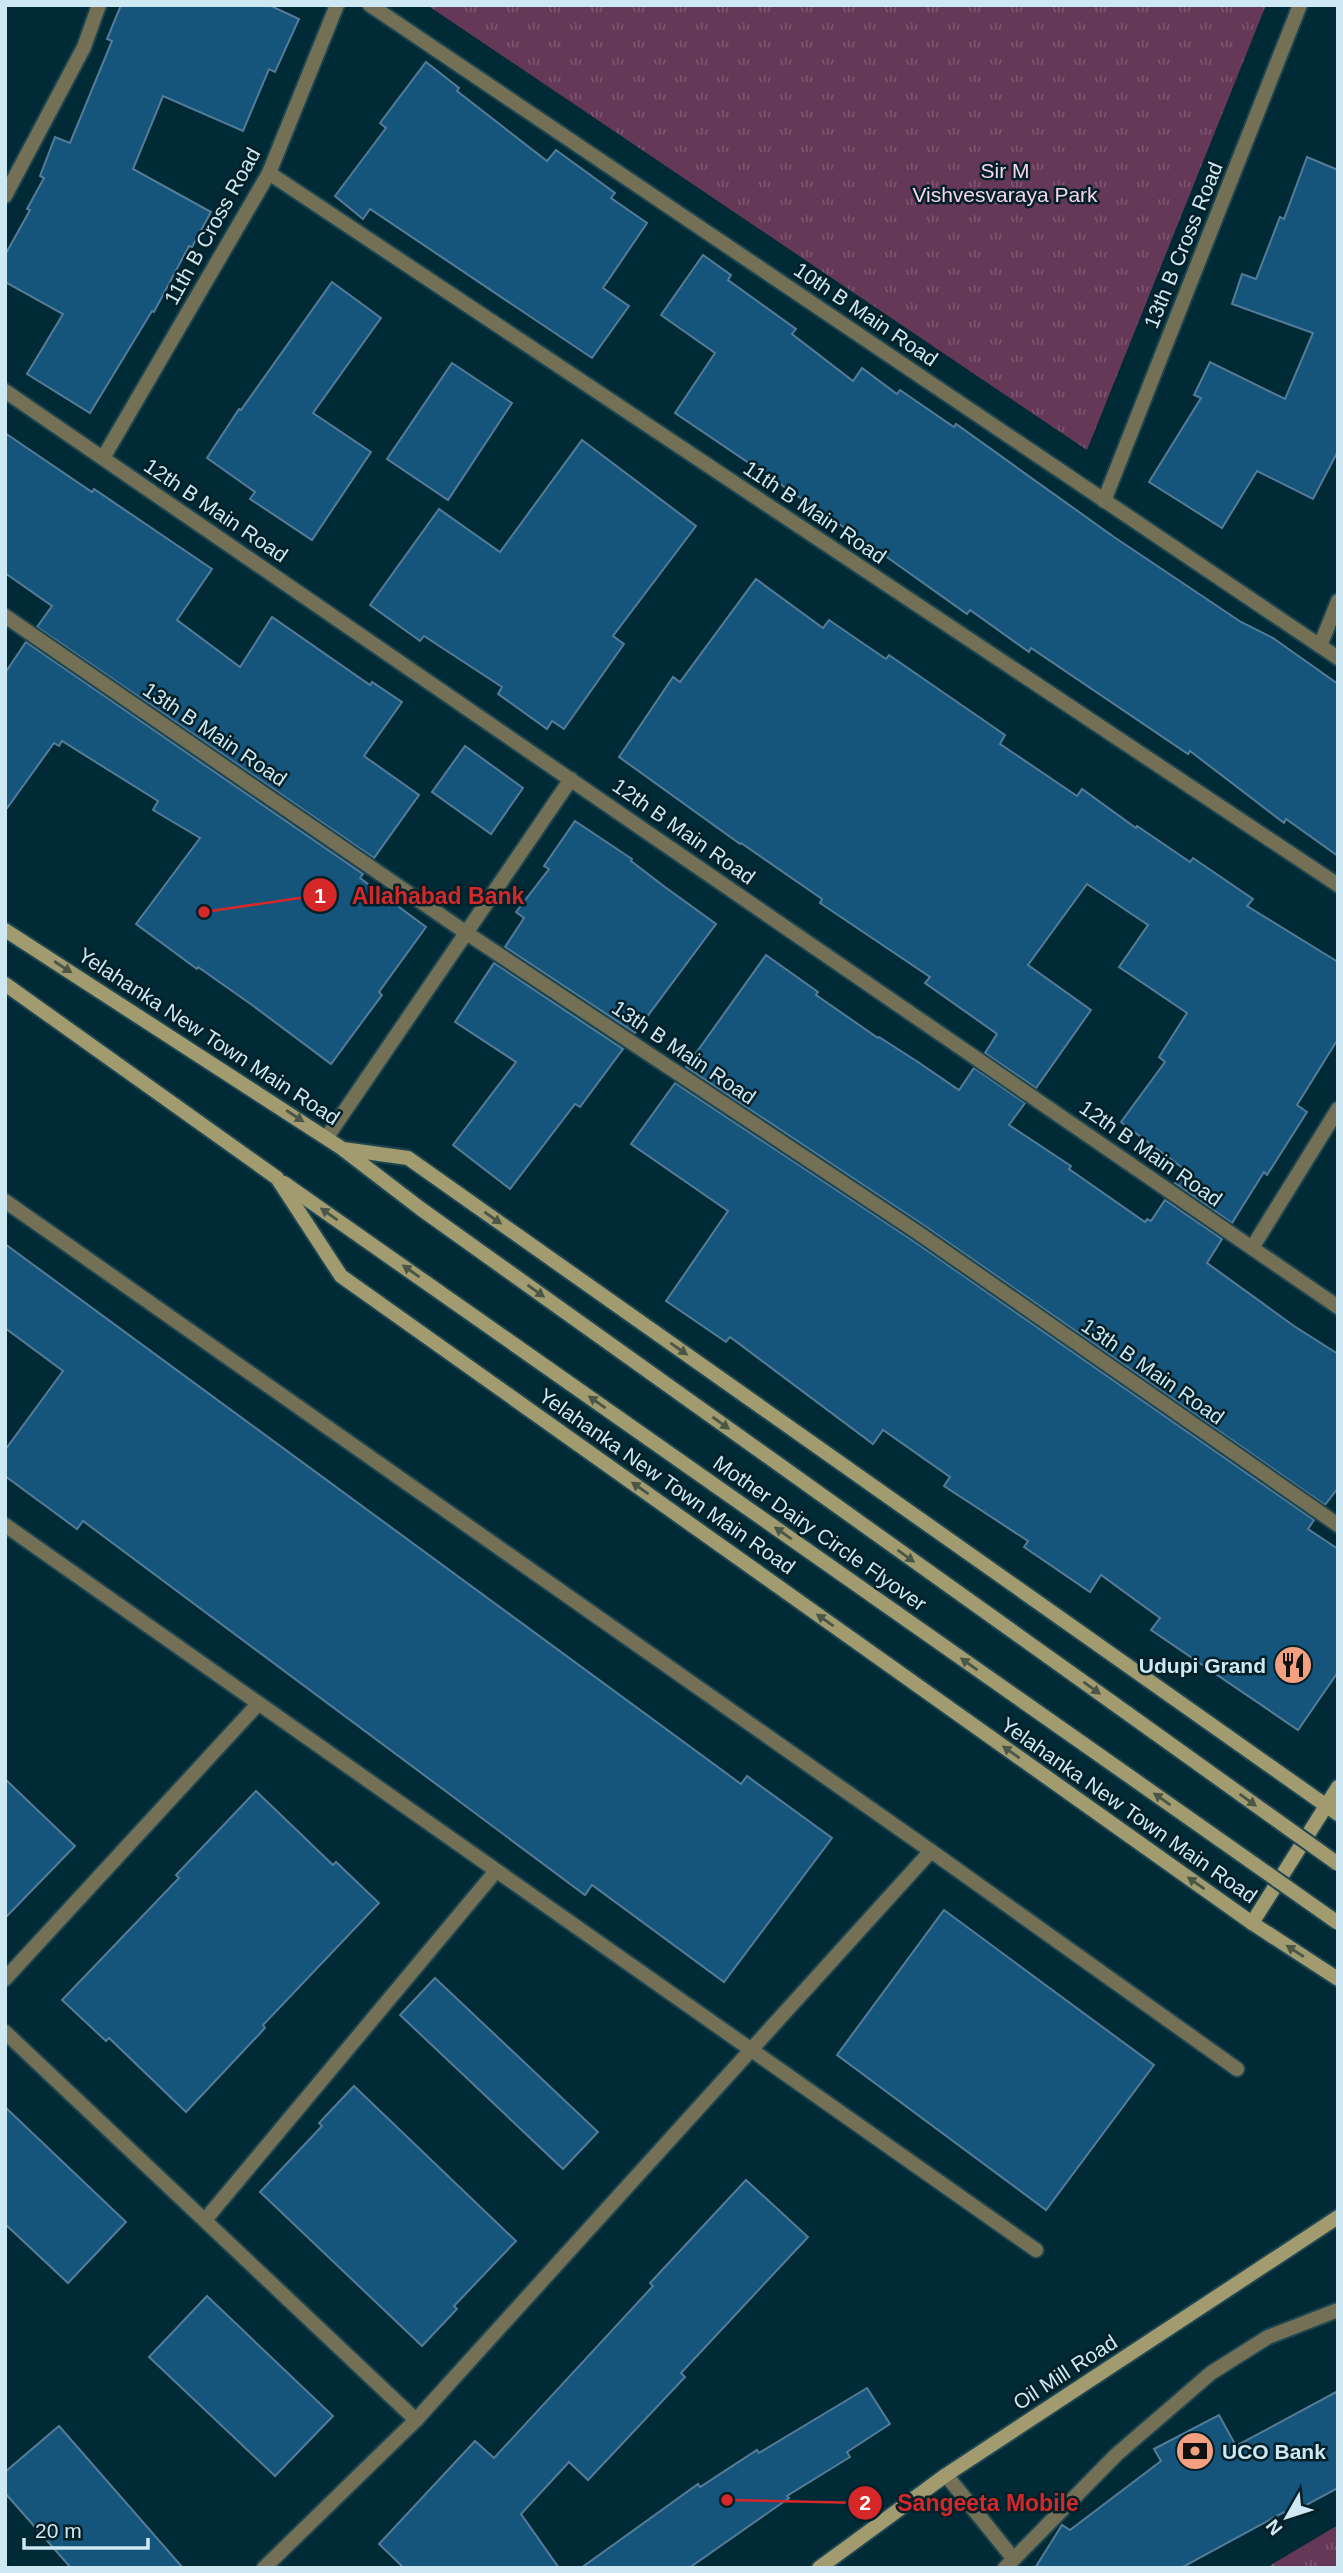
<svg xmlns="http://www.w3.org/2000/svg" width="1343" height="2573" viewBox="0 0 1343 2573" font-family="Helvetica,sans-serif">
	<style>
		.park { fill: url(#park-tufts) }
		.building { fill: #15557c; stroke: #547c98; stroke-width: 2 }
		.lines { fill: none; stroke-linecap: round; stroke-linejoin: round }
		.street-casing { stroke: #1d4550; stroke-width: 18 }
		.secondary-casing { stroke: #1d4550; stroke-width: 18 }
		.street { stroke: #747055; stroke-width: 14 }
		.secondary { stroke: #a19b6f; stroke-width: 14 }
		.secondary-bridge-casing { stroke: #1d4550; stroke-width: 18; stroke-linecap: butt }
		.secondary-bridge { stroke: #a19b6f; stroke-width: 14 }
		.oneway { fill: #4a5747 }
		.labels { text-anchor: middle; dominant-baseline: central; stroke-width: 5; stroke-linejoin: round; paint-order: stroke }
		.park-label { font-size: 21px; fill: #f7d5ea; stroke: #031f27 }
		.street-label { font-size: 21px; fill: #cee9f3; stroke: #031f27 }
		.poi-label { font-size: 21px; font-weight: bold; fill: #cee9f3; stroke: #031f27; text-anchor: end }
		.leader { fill: none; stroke: #d62828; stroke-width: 2.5 }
		.callout-dot { fill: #d62828; stroke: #031f27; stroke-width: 2.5 }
		.mark-label { font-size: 21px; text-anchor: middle; font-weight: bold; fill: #fff }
		.callout-label { font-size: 23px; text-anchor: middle; font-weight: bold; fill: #d62828; stroke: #031f27; stroke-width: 5; stroke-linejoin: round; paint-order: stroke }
	</style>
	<defs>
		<pattern id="park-tufts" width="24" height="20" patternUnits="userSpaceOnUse" patternTransform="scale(1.75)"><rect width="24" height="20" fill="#663857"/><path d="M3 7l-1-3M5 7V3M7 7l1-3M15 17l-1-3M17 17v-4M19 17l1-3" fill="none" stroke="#7b5570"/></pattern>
	</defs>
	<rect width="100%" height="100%" fill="#002a35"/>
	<g class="park">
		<path d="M427 5H1266L1087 450Z"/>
		<path d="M1338 2525V2568H1266Z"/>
	</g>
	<g class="building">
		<path d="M121 5H269L299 19 275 72 269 69 243 131 163 96 133 169 211 212 192 247 189 246 154 312 152 311 90 413 27 374 63 314 5 282V255L30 210 27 209 44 178 40 176 55 137 70 143 112 41 107 39Z"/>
		<path d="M426 62 459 88 457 91 547 161 556 150 615 193 611 198 647 223 603 288 629 306 592 358 370 209 363 219 335 196 386 128 380 123Z"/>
		<path d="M1307 157 1338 170V451L1313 499 1257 471 1222 528 1149 482 1201 398 1194 395 1210 362 1285 399 1313 333 1232 304 1242 274 1256 279 1280 217 1284 219Z"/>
		<path d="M703 255 731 275 728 280 796 329 792 334 853 381 862 368 897 394 900 390 954 427 956 424 1114 537 1241 622 1273 638 1338 684V856L1286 819 1284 823 1190 751 1188 754 1031 648 1029 652 970 610 967 614 867 543 675 413 715 353 661 315Z"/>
		<path d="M332 282 381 318 313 413 371 452 312 540 250 499 255 492 207 458 239 409 241 410Z"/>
		<path d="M452 363 512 403 448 500 387 459Z"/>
		<path d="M5 433 92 492 94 489 212 569 177 620 240 667 272 617 370 685 372 682 402 702 364 756 419 795 374 858 37 627 52 606 5 573Z"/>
		<path d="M582 440 696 526 613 636 624 644 564 729 552 721 547 729 498 694 502 687 424 636 420 641 370 605 439 509 500 552Z"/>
		<path d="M756 579 823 628 829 620 886 659 889 655 1005 735 1000 744 1077 796 1082 789 1136 828 1137 826 1190 862 1193 858 1253 899 1247 906 1338 962V1039L1297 1105 1307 1112 1267 1175 1264 1172 1232 1223 1175 1183 1184 1169 1121 1122 1165 1062 1159 1057 1187 1013 1119 967 1148 925 1087 884 1028 965 1091 1010 1036 1088 985 1053 997 1034 925 983 930 977 820 903 822 899 741 843 740 844 619 757 673 677 680 682Z"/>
		<path d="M26 642 363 874 360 878 426 927 379 992 382 995 331 1064 252 1005 198 967 197 969 136 924 200 838 153 810 158 801 62 741 59 746 54 743 5 811V673Z"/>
		<path d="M465 746 523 788 491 834 432 792Z"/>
		<path d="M575 821 632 859 631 861 665 887 716 924 635 1033 505 947 524 918 516 912 549 869 544 866Z"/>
		<path d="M766 955 818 992 816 995 878 1038 879 1037 918 1062 959 1090 974 1068 1025 1103 1009 1125 1071 1166 1069 1169 1145 1222 1147 1219 1151 1221 1165 1200 1222 1239 1207 1263 1294 1326 1338 1354V1488L1325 1505 922 1224 686 1067Z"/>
		<path d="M494 963 623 1049 580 1107 575 1104 510 1189 453 1145 516 1062 455 1022Z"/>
		<path d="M675 1083 912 1240 1314 1520 1308 1529 1338 1549V1672L1298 1730 1151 1630 1160 1618 1101 1575 1090 1592 1024 1547 1028 1541 944 1486 950 1477 883 1430 873 1444 730 1337 726 1342 666 1301 728 1211 631 1144Z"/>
		<path d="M5 1244 741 1784 747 1776 832 1838 724 1982 592 1885 585 1895 83 1521 77 1529 5 1476V1450L63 1371 5 1328Z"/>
		<path d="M5 1779 75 1846 5 1918Z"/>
		<path d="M256 1791 333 1865 336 1862 379 1903 263 2025 265 2028 186 2112 109 2038 106 2041 62 2000 179 1878 176 1875Z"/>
		<path d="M944 1910 1154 2065 1046 2210 837 2055Z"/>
		<path d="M435 1978 598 2132 563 2169 400 2015Z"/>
		<path d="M354 2086 516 2241 454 2306 457 2309 422 2346 260 2192 322 2126 319 2123Z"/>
		<path d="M5 2107 126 2222 68 2283 5 2224Z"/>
		<path d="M746 2180 808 2237 681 2373 685 2377 588 2480 569 2462 521 2514 559 2568H404L379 2544 475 2441 494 2458 653 2286 650 2283Z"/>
		<path d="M207 2296 333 2416 275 2476 149 2357Z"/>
		<path d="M867 2388 890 2424 847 2452 850 2457 787 2496 789 2498 689 2568H581L698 2484 700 2487 757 2450 759 2453Z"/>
		<path d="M1338 2391V2488L1286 2516 1284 2512 1181 2568H1035L1062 2525 1070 2530 1161 2461 1154 2449 1219 2415 1236 2446Z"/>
		<path d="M59 2426 183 2568H71L5 2493V2472Z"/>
	</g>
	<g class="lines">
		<defs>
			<g id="street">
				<path d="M370 5 1338 658"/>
				<path d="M269 173 1338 885"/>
				<path d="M5 196 84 47 99 5"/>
				<path d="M5 391 1338 1307"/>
				<path d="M103 458 269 173 337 5"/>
				<path d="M1104 501 1300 5"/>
				<path d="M5 616 468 934 917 1232 1338 1525"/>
				<path d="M1320 646 1338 601"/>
				<path d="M327 1137 571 779"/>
				<path d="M5 1201 931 1851 1237 2069"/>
				<path d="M1252 1248 1338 1109"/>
				<path d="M5 1525 1036 2250"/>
				<path d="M5 1979 258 1704"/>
				<path d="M5 2032 416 2420"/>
				<path d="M205 2220 496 1871"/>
				<path d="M946 2475 1013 2558"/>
				<path d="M264 2568 416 2420 931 1851"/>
				<path d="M1005 2568 1116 2455 1211 2373 1268 2337 1338 2310"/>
			</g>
			<g id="secondary">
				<path d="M5 930 343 1149 408 1158 1338 1814"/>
				<path d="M5 984 277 1178 341 1276 1252 1923 1338 1979"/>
				<path d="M344 1150 421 1209 1113 1703"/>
				<path d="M284 1183 1085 1745"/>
				<path d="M1252 1923 1338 1787"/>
				<path d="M819 2568 946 2475 1338 2217"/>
			</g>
		</defs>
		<use href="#street" class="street-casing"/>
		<use href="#secondary" class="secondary-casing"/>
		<use href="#street" class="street"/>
		<use href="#secondary" class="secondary"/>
		<defs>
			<g id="secondary-bridge">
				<path d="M1113 1703 1338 1864"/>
				<path d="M1085 1745 1338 1923"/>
			</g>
		</defs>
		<use href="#secondary-bridge" class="secondary-bridge-casing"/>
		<use href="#secondary-bridge" class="secondary-bridge"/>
	</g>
	<defs><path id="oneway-solid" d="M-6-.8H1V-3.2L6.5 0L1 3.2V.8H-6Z" transform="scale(1.75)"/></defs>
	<g class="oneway">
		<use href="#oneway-solid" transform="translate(63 967) rotate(33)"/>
		<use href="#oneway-solid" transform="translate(295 1116) rotate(33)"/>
		<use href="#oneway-solid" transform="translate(329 1214) rotate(-145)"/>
		<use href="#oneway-solid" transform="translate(493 1218) rotate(35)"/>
		<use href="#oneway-solid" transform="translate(411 1271) rotate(-145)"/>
		<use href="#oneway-solid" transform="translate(536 1291) rotate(36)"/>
		<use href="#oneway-solid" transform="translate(679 1349) rotate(35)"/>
		<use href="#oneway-solid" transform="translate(597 1402) rotate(-145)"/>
		<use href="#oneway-solid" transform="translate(721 1423) rotate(36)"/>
		<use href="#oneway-solid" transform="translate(640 1488) rotate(-145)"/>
		<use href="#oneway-solid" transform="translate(783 1533) rotate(-145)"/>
		<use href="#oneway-solid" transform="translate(906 1556) rotate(36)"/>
		<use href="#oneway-solid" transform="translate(825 1620) rotate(-145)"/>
		<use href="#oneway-solid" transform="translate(969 1664) rotate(-145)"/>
		<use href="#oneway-solid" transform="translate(1092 1688) rotate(36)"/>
		<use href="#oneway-solid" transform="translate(1011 1752) rotate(-145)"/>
		<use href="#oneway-solid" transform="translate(1162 1799) rotate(-145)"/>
		<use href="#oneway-solid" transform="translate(1248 1800) rotate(36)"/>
		<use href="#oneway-solid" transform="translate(1196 1883) rotate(-145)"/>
		<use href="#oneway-solid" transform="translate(1295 1951) rotate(-147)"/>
	</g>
	<defs>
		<symbol id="restaurant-disc" viewBox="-11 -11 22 22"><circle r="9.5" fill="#f3a081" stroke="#031f27"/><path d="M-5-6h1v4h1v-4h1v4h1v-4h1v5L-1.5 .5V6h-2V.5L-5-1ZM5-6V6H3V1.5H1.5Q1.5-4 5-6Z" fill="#111"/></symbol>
		<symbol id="bank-disc" viewBox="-11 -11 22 22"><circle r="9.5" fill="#f3a081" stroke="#031f27"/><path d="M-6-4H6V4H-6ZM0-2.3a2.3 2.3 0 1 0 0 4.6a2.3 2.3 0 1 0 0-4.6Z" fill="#111"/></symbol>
	</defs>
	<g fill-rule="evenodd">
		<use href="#restaurant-disc" x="1271" y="1643" width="44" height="44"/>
		<use href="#bank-disc" x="1173" y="2429" width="44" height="44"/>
	</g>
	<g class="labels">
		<g class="park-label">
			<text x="1005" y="170">Sir M<tspan x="1005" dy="24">Vishvesvaraya Park</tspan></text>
		</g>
		<g class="street-label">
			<text transform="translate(212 226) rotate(-61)">11th B Cross Road</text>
			<text transform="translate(1183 245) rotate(-68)">13th B Cross Road</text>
			<text transform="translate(866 314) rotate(34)">10th B Main Road</text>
			<text transform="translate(216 510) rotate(34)">12th B Main Road</text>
			<text transform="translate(815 512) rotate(34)">11th B Main Road</text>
			<text transform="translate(215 734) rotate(34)">13th B Main Road</text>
			<text transform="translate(684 831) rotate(35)">12th B Main Road</text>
			<text transform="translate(209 1036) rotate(33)">Yelahanka New Town Main Road</text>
			<text transform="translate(684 1052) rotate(34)">13th B Main Road</text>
			<text transform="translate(1151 1153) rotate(35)">12th B Main Road</text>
			<text transform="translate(1153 1371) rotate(35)">13th B Main Road</text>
			<text transform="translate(667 1481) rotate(35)">Yelahanka New Town Main Road</text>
			<text transform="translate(820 1533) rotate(35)">Mother Dairy Circle Flyover</text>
			<text transform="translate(1129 1810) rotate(35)">Yelahanka New Town Main Road</text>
			<text transform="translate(1065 2372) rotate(-33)">Oil Mill Road</text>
		</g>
		<g class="poi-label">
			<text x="1266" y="1665">Udupi Grand</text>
			<text x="1222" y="2451" text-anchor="start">UCO Bank</text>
		</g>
	</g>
	<path class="leader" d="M204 912L320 895M727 2500L865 2503"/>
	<g class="callout-dot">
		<circle cx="204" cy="912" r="7"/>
		<circle cx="727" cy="2500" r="7"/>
		<circle cx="320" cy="895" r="18"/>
		<circle cx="865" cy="2503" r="18"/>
	</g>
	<g class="mark-label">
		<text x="320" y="903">1</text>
		<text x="865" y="2510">2</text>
	</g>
	<g class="callout-label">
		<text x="438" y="904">Allahabad Bank</text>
		<text x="988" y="2511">Sangeeta Mobile</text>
	</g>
	<rect width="1343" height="2573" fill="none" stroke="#cee9f3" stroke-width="14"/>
	<g transform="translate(1287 2517) rotate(231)" stroke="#031f27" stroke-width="5" paint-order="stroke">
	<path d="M0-5L12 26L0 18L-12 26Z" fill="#cee9f3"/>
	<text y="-10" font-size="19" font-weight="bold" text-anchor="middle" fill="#cee9f3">N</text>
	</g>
	<path d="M24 2538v10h124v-10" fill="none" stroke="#cee9f3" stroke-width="3.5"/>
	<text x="35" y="2538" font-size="21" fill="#cee9f3" stroke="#031f27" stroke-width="5" paint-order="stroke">20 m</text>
</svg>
